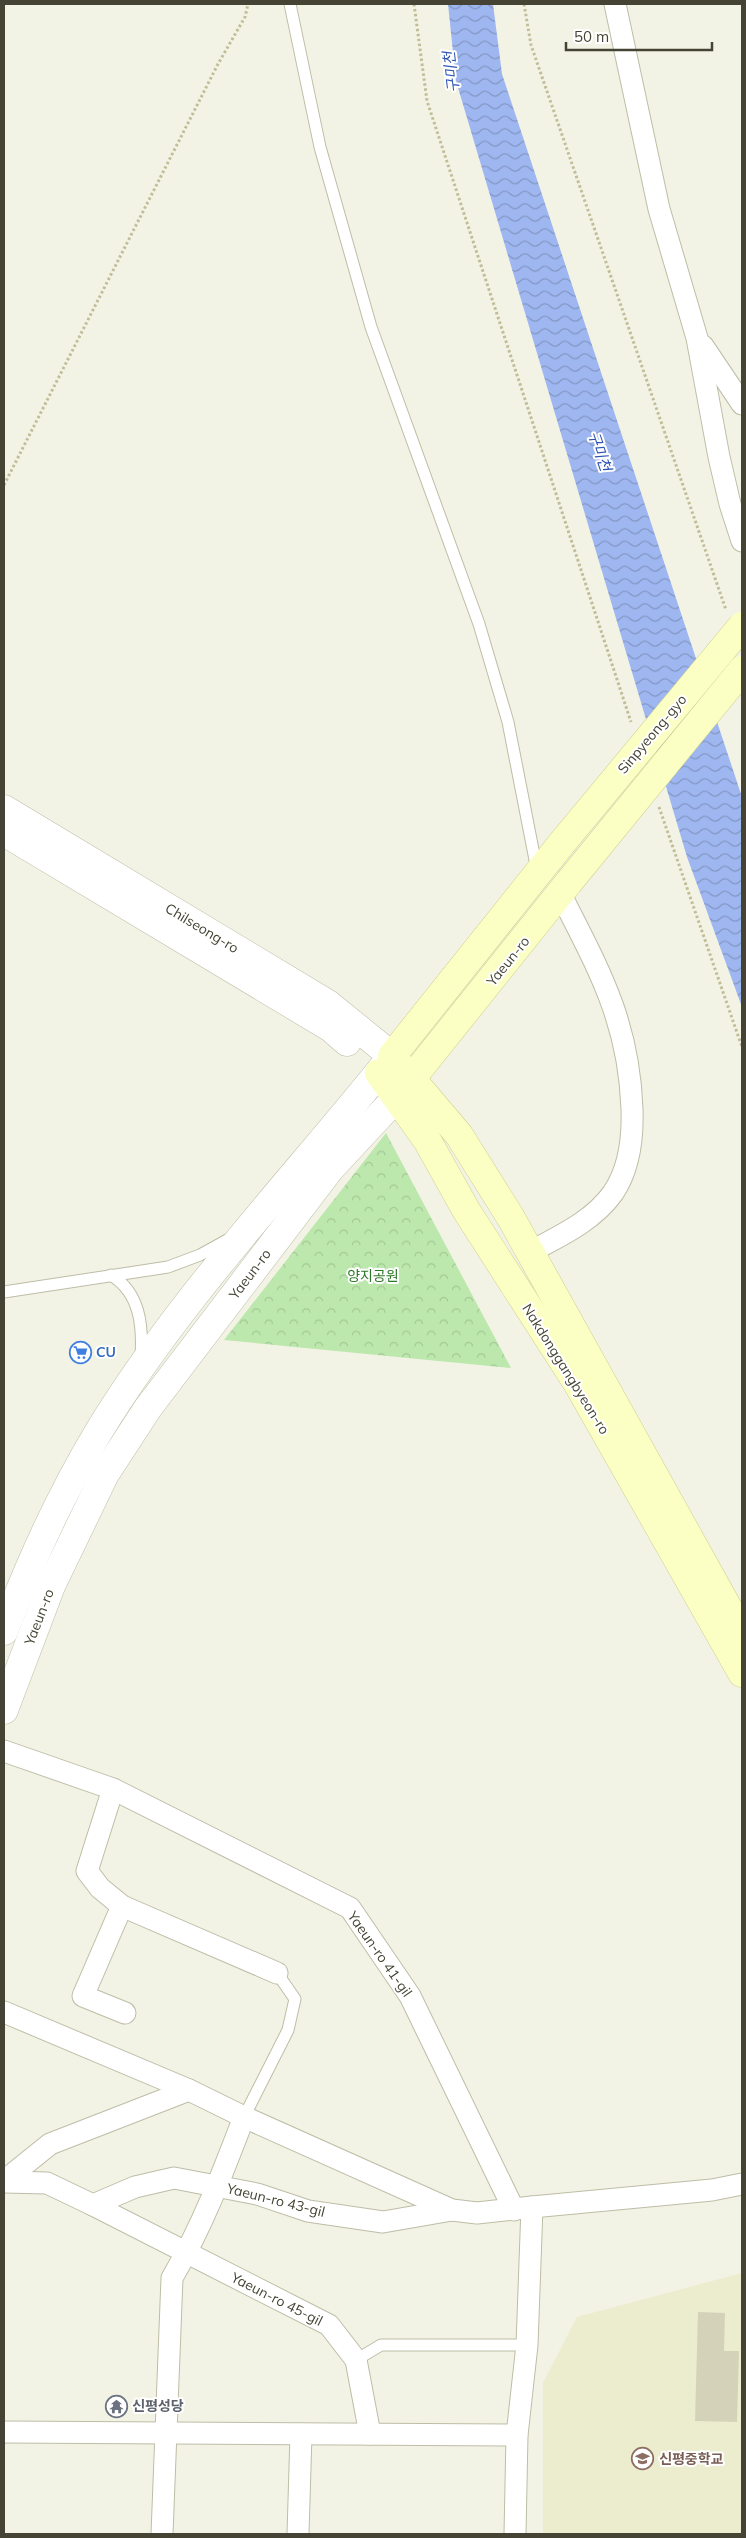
<svg xmlns="http://www.w3.org/2000/svg" width="746" height="2538" viewBox="0 0 746 2538" font-family="Mulish,'Noto Sans KR',sans-serif">
	<style>
		.education { fill: #ececce }
		.park { fill: url(#park-crowns) }
		.water { fill: url(#water-waves) }
		.building { fill: #d5d2ba }
		.lines { fill: none; stroke-linecap: round; stroke-linejoin: round }
		.service-casing { stroke: #bebda7; stroke-width: 13 }
		.minor-casing { stroke: #bebda7; stroke-width: 23 }
		.tertiary-casing { stroke: #bebda7; stroke-width: 29 }
		.secondary-casing { stroke: #ced092; stroke-width: 29 }
		.path { stroke: #c0be98; stroke-width: 3; stroke-dasharray: 2.5 2.5; stroke-linecap: butt }
		.service { stroke: #fff; stroke-width: 11 }
		.minor { stroke: #fff; stroke-width: 21 }
		.tertiary { stroke: #fff; stroke-width: 28 }
		.secondary { stroke: #fcffc3; stroke-width: 28 }
		.secondary-bridge-casing { stroke: #ced092; stroke-width: 29; stroke-linecap: butt }
		.secondary-bridge { stroke: #fcffc3; stroke-width: 28 }
		.labels { text-anchor: middle; dominant-baseline: central; stroke-width: 4; stroke-linejoin: round; paint-order: stroke }
		.street-label { font-size: 14px; fill: #454434; stroke: #fff }
		.park-label { font-size: 14px; fill: #2d7827; stroke: #fff }
		.shop-label { font-size: 14px; font-weight: bold; fill: #366cbe; stroke: #fff; text-anchor: start }
		.worship-label { font-size: 14px; font-weight: bold; fill: #5b616d; stroke: #fff; text-anchor: start }
		.education-label { font-size: 14px; font-weight: bold; fill: #785e54; stroke: #fff; text-anchor: start }
		.water-label { font-size: 15px; font-style: italic; fill: #2c52b3; stroke: #fff }
	</style>
	<defs>
		<pattern id="park-crowns" width="20" height="18" patternUnits="userSpaceOnUse" patternTransform="scale(1.25)"><rect width="20" height="18" fill="#bce8ad"/><path d="M2 6a3 3 0 1 1 6 0M12 15a3 3 0 1 1 6 0" fill="none" stroke="#a3c895"/></pattern>
		<pattern id="water-waves" width="16" height="10" patternUnits="userSpaceOnUse" patternTransform="scale(1.25)"><rect width="16" height="10" fill="#9fb7f1"/><path d="M0 5q4-4 8 0t8 0" fill="none" stroke="#8396c4"/></pattern>
	</defs>
	<rect width="100%" height="100%" fill="#f3f3e5"/>
	<path class="education" d="M742 2273V2534H543V2383L577 2317Z"/>
	<path class="park" d="M386 1133 511 1368 224 1340Z"/>
	<path class="water" d="M448 4H493L502 74 742 797V1007L687 857 456 81Z"/>
	<path class="building" d="M698 2312 725 2313 724 2351H739L737 2422 695 2421Z"/>
	<g class="lines">
		<defs>
			<g id="service">
				<path d="M290 4 320 147 371 327 479 624 508 722 537 870"/>
				<path d="M111 1275C140 1293 143 1325 141 1357"/>
				<path d="M4 1292 168 1267 200 1255 229 1239"/>
				<path d="M244 2117 288 2030 295 1999 277 1973"/>
				<path d="M356 2360 381 2345H527"/>
			</g>
			<g id="minor">
				<path d="M615 4 659 209 697 338 719 457 730 504 742 541"/>
				<path d="M703 346 742 404"/>
				<path d="M530 1252C560 1236 593 1221 613 1193 630 1168 633 1138 632 1109 629 1022 599 970 561 895"/>
				<path d="M4 1751 113 1789 350 1908 410 1996 514 2210"/>
				<path d="M113 1789 87 1871 100 1888 122 1906 277 1973"/>
				<path d="M122 1906 83 1996 125 2013"/>
				<path d="M4 2012 189 2090 244 2117 452 2210 477 2213 532 2207 527 2345 517 2435 515 2534"/>
				<path d="M4 2181 50 2144 189 2090"/>
				<path d="M4 2182 47 2183 93 2205 135 2187 174 2178 257 2194 308 2211 383 2222 452 2210"/>
				<path d="M93 2205 329 2325 356 2360 370 2434"/>
				<path d="M532 2207 712 2190 742 2184"/>
				<path d="M4 2432 517 2435"/>
				<path d="M162 2534 172 2278C202 2227 223 2172 244 2117"/>
				<path d="M298 2534 301 2434"/>
			</g>
			<g id="tertiary">
				<path d="M4 809 328 1004 392 1056C293 1180 182 1295 99 1431 61 1494 30 1562 4 1631"/>
				<path d="M4 832 331 1028 347 1042"/>
				<path d="M4 1710 51 1586 105 1474 148 1408 330 1169 396 1098"/>
			</g>
			<g id="secondary">
				<path d="M562 843 392 1056 459 1135 511 1218 742 1633"/>
				<path d="M379 1073 427 1140 466 1210 579 1386 742 1673"/>
				<path d="M400 1093 569 882"/>
			</g>
		</defs>
		<use href="#service" class="service-casing"/>
		<use href="#minor" class="minor-casing"/>
		<use href="#tertiary" class="tertiary-casing"/>
		<use href="#secondary" class="secondary-casing"/>
		<g class="path">
			<path d="M414 4 427 101 631 722"/>
			<path d="M524 4 531 45 726 610"/>
			<path d="M4 485 218 64 245 17 248 4"/>
			<path d="M659 807 742 1047"/>
		</g>
		<use href="#service" class="service"/>
		<use href="#minor" class="minor"/>
		<use href="#tertiary" class="tertiary"/>
		<use href="#secondary" class="secondary"/>
		<defs>
			<g id="secondary-bridge">
				<path d="M562 843 742 626"/>
				<path d="M569 882 742 670"/>
			</g>
		</defs>
		<use href="#secondary-bridge" class="secondary-bridge-casing"/>
		<use href="#secondary-bridge" class="secondary-bridge"/>
	</g>
	<defs>
		<symbol id="supermarket-ring" viewBox="-11 -11 22 22"><circle r="9.5" fill="#fff" stroke="#3f7fe0" stroke-width="1.5"/><path d="M-6-5.5h2.5l.6 2H6L4.5 2H-2.5L-4.4-4H-6ZM-1.5 3.2a1.3 1.3 0 1 0 .1 0ZM3 3.2a1.3 1.3 0 1 0 .1 0Z" fill="#3f7fe0"/></symbol>
		<symbol id="temple-ring" viewBox="-11 -11 22 22"><circle r="9.5" fill="#fff" stroke="#6b7280" stroke-width="1.5"/><path d="M0-6L5-2H3V0L6.5 2.5H4V6H1.5V3h-3V6H-4V2.5H-6.5L-3 0V-2H-5Z" fill="#6b7280"/></symbol>
		<symbol id="school-ring" viewBox="-11 -11 22 22"><circle r="9.5" fill="#fff" stroke="#8d6e63" stroke-width="1.5"/><path d="M0-5L7-2L0 1L-7-2ZM-4 1L0 2.5L4 1V4Q0 6-4 4Z" fill="#8d6e63"/></symbol>
	</defs>
	<g fill-rule="evenodd">
		<use href="#supermarket-ring" x="68" y="1340" width="25" height="25"/>
		<use href="#temple-ring" x="104" y="2394" width="25" height="25"/>
		<use href="#school-ring" x="630" y="2446" width="25" height="25"/>
	</g>
	<g class="labels">
		<g class="street-label">
			<text transform="translate(652 734) rotate(-50)">Sinpyeong-gyo</text>
			<text transform="translate(202 928) rotate(31)">Chilseong-ro</text>
			<text transform="translate(508 961) rotate(-51)">Yaeun-ro</text>
			<text transform="translate(250 1274) rotate(-53)">Yaeun-ro</text>
			<text transform="translate(566 1369) rotate(58)">Nakdonggangbyeon-ro</text>
			<text transform="translate(39 1617) rotate(-69)">Yaeun-ro</text>
			<text transform="translate(380 1954) rotate(55)">Yaeun-ro 41-gil</text>
			<text transform="translate(276 2200) rotate(14)">Yaeun-ro 43-gil</text>
			<text transform="translate(277 2299) rotate(27)">Yaeun-ro 45-gil</text>
		</g>
		<g class="park-label">
			<text x="373" y="1276">양지공원</text>
		</g>
		<g class="shop-label">
			<text x="96" y="1352">CU</text>
		</g>
		<g class="worship-label">
			<text x="132" y="2406">신평성당</text>
		</g>
		<g class="education-label">
			<text x="659" y="2459">신평중학교</text>
		</g>
		<g class="water-label">
			<text transform="translate(451 72) rotate(-97)">구미천</text>
			<text transform="translate(600 451) rotate(71)">구미천</text>
		</g>
	</g>
	<rect width="746" height="2538" fill="none" stroke="#454434" stroke-width="10"/>
	<path d="M566 42v8h146v-8" fill="none" stroke="#454434" stroke-width="2.5"/>
	<text x="574" y="42" font-size="15" fill="#454434" stroke="#ffffff" stroke-width="4" paint-order="stroke">50 m</text>
</svg>
